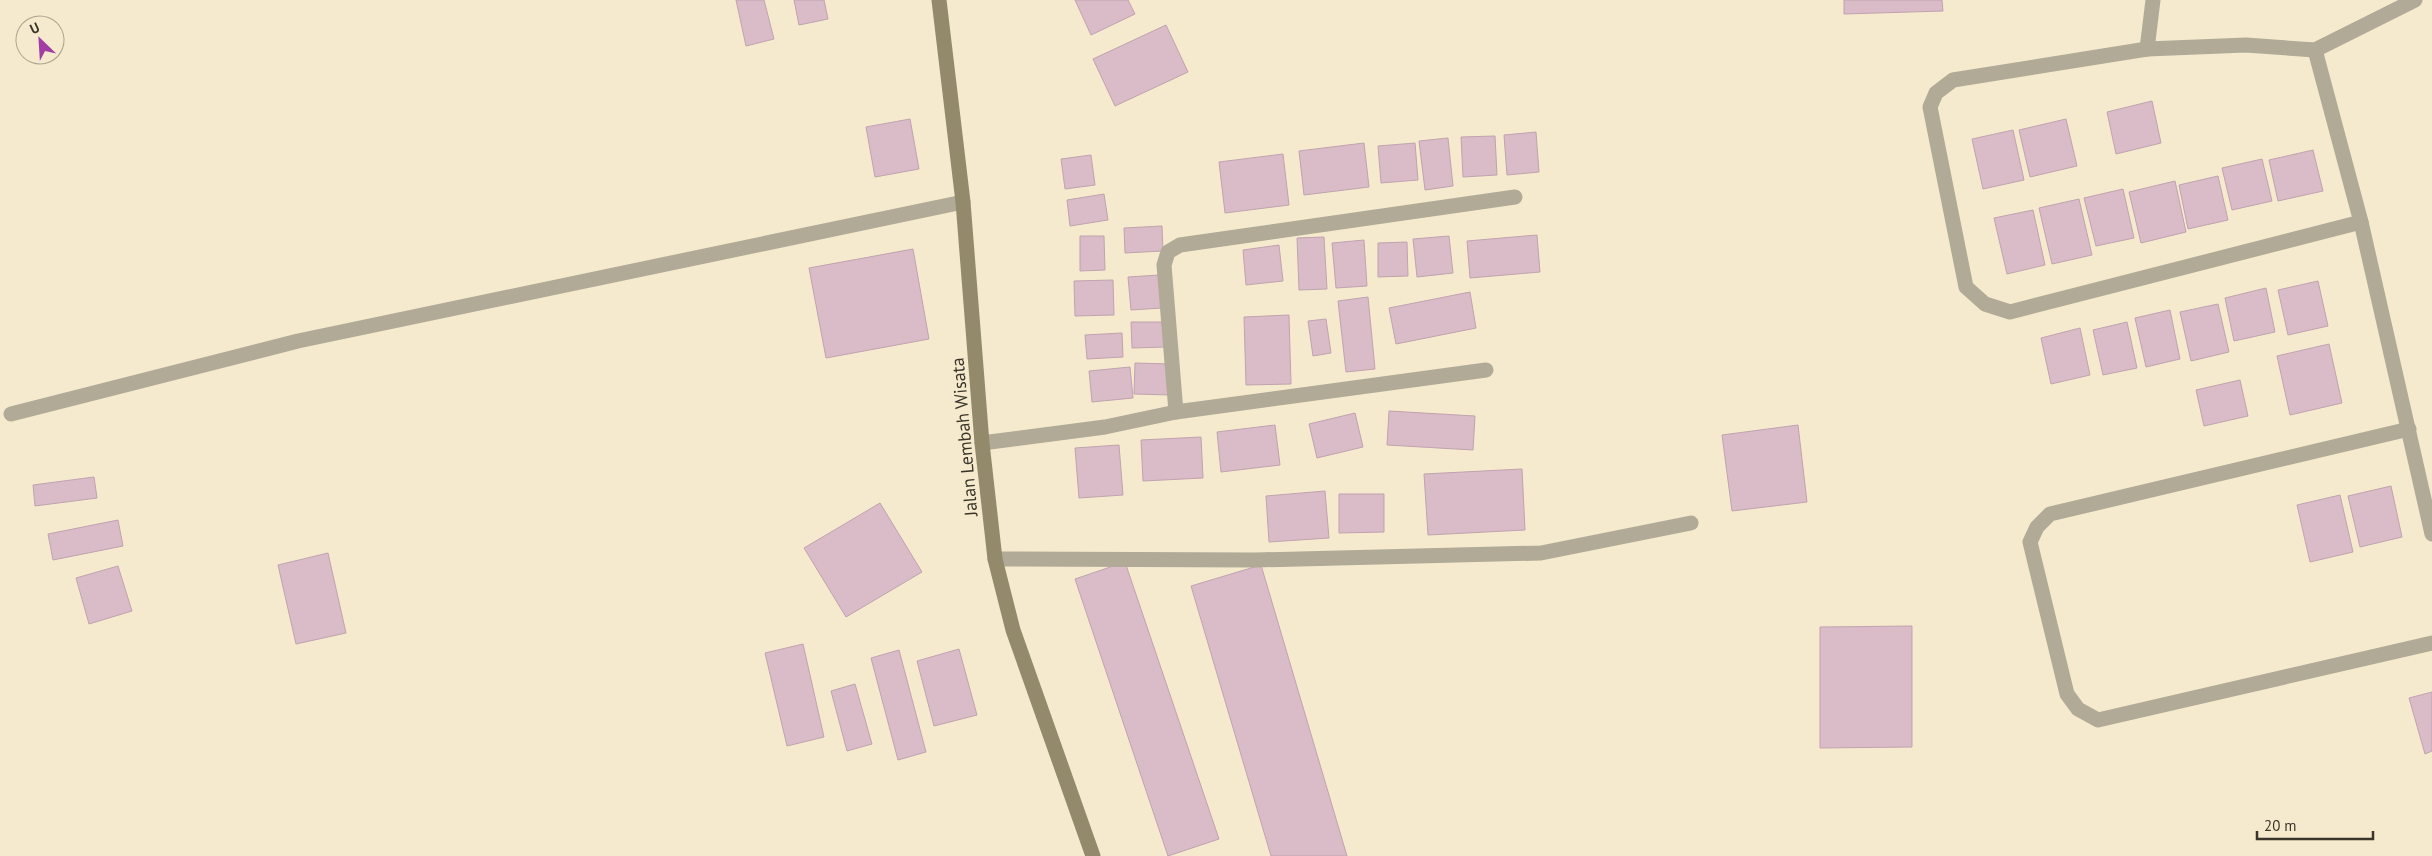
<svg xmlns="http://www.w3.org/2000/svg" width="2432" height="856" viewBox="0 0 2432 856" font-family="'PT Sans',sans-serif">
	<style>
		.building { fill: #dabbc8; stroke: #c0a3af }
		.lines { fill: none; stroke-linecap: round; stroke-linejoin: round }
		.street { stroke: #b0aa96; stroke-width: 15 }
		.secondary { stroke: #938a6c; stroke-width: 15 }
		.labels { text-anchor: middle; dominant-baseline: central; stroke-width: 5; stroke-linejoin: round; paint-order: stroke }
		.street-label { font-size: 18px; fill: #39352a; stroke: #f5eace }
	</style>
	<rect width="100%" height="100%" fill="#f5eace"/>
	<g class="building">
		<path d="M736 0H764L774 39 746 46Z"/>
		<path d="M794 0H824L828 19 799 25Z"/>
		<path d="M1075 0H1128L1135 14 1091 35Z"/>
		<path d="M1844 0H1942L1943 11 1844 14Z"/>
		<path d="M1166 25 1188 72 1115 106 1093 59Z"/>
		<path d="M2152 101 2161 143 2116 154 2107 112Z"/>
		<path d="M910 119 919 169 875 177 866 127Z"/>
		<path d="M2066 119 2077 166 2030 177 2019 130Z"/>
		<path d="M2013 130 2024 180 1983 189 1972 139Z"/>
		<path d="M1536 132 1539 172 1507 175 1504 135Z"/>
		<path d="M1495 136 1497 175 1463 177 1461 137Z"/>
		<path d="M1448 138 1453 186 1425 190 1419 141Z"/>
		<path d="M1364 143 1369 187 1304 195 1299 151Z"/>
		<path d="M1415 143 1418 180 1381 183 1378 146Z"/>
		<path d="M2313 150 2323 191 2278 201 2269 160Z"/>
		<path d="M1283 154 1289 205 1225 213 1219 162Z"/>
		<path d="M1091 155 1095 185 1065 189 1061 159Z"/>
		<path d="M2262 159 2272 201 2232 210 2222 168Z"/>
		<path d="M2218 176 2228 220 2188 229 2179 185Z"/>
		<path d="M2175 181 2186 232 2141 243 2129 192Z"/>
		<path d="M2123 189 2134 238 2096 246 2084 198Z"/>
		<path d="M1104 194 1108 220 1070 226 1067 200Z"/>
		<path d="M2079 199 2092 255 2052 264 2039 208Z"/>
		<path d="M2033 210 2045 265 2007 274 1994 218Z"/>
		<path d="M1162 226 1163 251 1125 253 1124 228Z"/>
		<path d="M1537 235 1540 272 1470 278 1467 241Z"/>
		<path d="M1080 236H1104L1105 270 1080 271Z"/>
		<path d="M1449 236 1453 273 1417 277 1413 239Z"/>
		<path d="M1324 237 1327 289 1299 290 1297 238Z"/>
		<path d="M1364 240 1367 286 1336 288 1332 243Z"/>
		<path d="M1407 242 1408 276 1378 277V243Z"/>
		<path d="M1279 245 1283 281 1246 285 1243 250Z"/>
		<path d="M913 249 929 339 826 358 809 268Z"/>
		<path d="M1159 275 1162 308 1131 310 1128 277Z"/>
		<path d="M1113 280 1114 315 1075 316 1074 281Z"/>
		<path d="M2318 281 2328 326 2288 335 2278 290Z"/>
		<path d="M2266 288 2275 332 2234 341 2225 298Z"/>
		<path d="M1470 292 1476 328 1396 344 1389 308Z"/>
		<path d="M1368 297 1375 369 1346 372 1338 301Z"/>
		<path d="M2218 304 2229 352 2191 361 2180 312Z"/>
		<path d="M2170 310 2180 359 2146 367 2135 318Z"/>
		<path d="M1289 315 1291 384 1246 385 1244 317Z"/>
		<path d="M1326 319 1331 353 1313 356 1308 321Z"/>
		<path d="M1131 322H1166V347L1132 348Z"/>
		<path d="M2127 322 2137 368 2103 375 2093 330Z"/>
		<path d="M2080 328 2090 375 2051 384 2041 338Z"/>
		<path d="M1122 333 1123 357 1087 359 1085 335Z"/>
		<path d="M2329 344 2342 403 2290 415 2277 356Z"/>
		<path d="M1135 363 1170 364V395L1134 394Z"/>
		<path d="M1130 367 1133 398 1092 402 1089 371Z"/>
		<path d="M2240 380 2248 416 2204 426 2196 390Z"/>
		<path d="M1389 411 1475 416 1473 450 1387 445Z"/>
		<path d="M1355 413 1363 447 1317 458 1309 424Z"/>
		<path d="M1275 425 1280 465 1221 472 1217 432Z"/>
		<path d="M1798 425 1807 502 1732 511 1722 435Z"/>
		<path d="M1201 437 1203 478 1143 481 1141 440Z"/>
		<path d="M1119 445 1123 495 1079 498 1075 448Z"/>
		<path d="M1522 469 1525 530 1428 535 1424 474Z"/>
		<path d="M94 477 97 498 35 506 33 485Z"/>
		<path d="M2391 486 2402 537 2360 547 2348 496Z"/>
		<path d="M1325 491 1329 538 1269 542 1266 496Z"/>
		<path d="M1339 494H1384V532L1339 533Z"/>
		<path d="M2340 495 2353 552 2310 562 2297 505Z"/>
		<path d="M880 503 922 572 846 617 804 548Z"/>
		<path d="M118 520 123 546 53 560 48 534Z"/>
		<path d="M328 553 346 633 296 644 278 565Z"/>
		<path d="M1125 562 1219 839 1168 856 1075 579Z"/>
		<path d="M1261 565 1347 856H1271L1191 586Z"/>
		<path d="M118 566 132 611 89 624 76 578Z"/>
		<path d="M1912 626V747L1820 748V627Z"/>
		<path d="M803 644 824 737 787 746 765 653Z"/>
		<path d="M959 649 977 715 934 726 917 661Z"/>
		<path d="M899 650 926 752 898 760 871 658Z"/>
		<path d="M855 684 872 744 847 751 831 691Z"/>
		<path d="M2432 692V751L2425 754 2409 698Z"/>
	</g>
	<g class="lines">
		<g class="street">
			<path d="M2153 0 2147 49 2246 45 2315 50 2415 0"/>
			<path d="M2147 49 1953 80 1936 93 1930 107 1966 287 1985 304 2010 312 2361 222"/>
			<path d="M2315 50 2361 222 2432 534"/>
			<path d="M1176 412 1164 265 1168 252 1180 245 1515 197"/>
			<path d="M11 414 298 341 963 202"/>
			<path d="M2409 429 2050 514 2037 527 2030 542 2067 694 2078 709 2098 720 2432 643"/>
			<path d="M982 443 1105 427 1176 412 1486 370"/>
			<path d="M995 559 1255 560 1541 553 1691 523"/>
		</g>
		<path class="secondary" d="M939 0 963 202 982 443 995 559 1013 630 1093 856"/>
	</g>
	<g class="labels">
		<g class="street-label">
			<text transform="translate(964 437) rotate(-95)">Jalan Lembah Wisata</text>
		</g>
	</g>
	<g transform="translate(40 40) rotate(335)"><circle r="24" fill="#f5eace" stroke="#aaa28c"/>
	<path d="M0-4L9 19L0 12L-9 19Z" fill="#a13ea4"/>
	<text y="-8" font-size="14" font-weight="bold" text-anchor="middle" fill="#39352a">U</text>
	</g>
	<path d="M2257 831v8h116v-8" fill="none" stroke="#39352a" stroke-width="2.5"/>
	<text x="2264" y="831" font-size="15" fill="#39352a" stroke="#f5eace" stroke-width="4" paint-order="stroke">20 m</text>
</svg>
